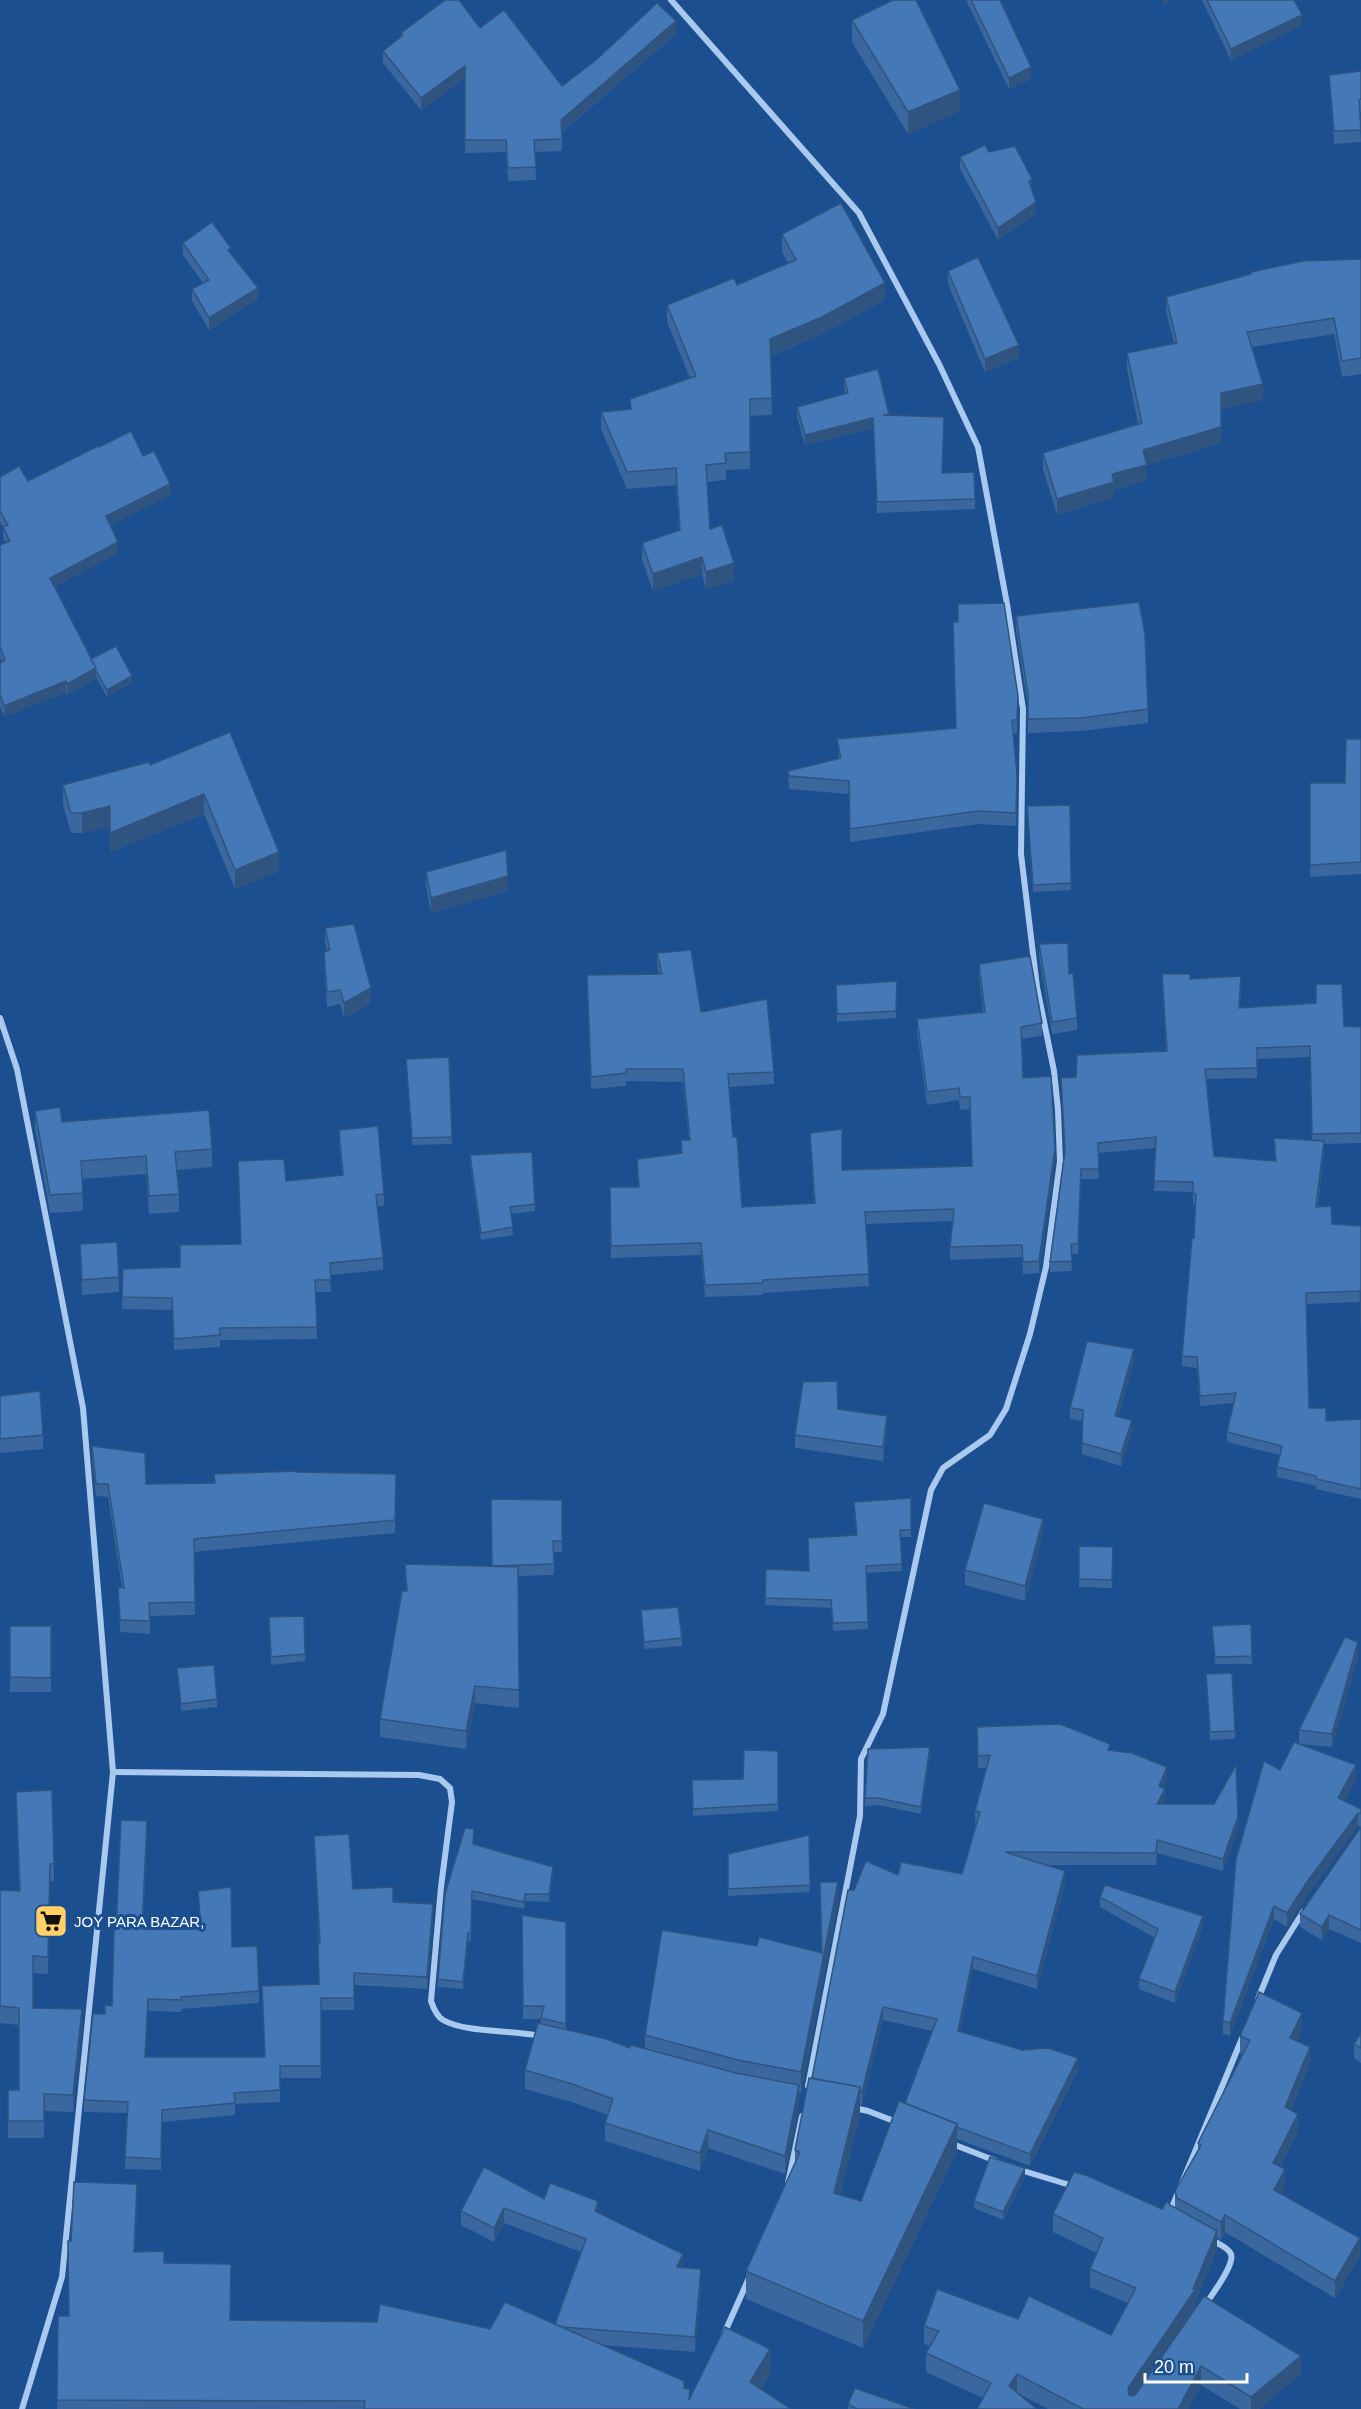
<svg xmlns="http://www.w3.org/2000/svg" width="1361" height="2409" viewBox="0 0 1361 2409" font-family="Helvetica,sans-serif">
	<style>
		.lines { fill: none; stroke-linecap: round; stroke-linejoin: round }
		.street { stroke: #a9c9ee; stroke-width: 6 }
		.wall { fill: #3a679d; fill-rule: evenodd }
		.shaded-wall { fill: #305480 }
		.building { fill: #4478b7; stroke: #305480; stroke-width: 1.5 }
		.labels { text-anchor: middle; dominant-baseline: central; stroke-width: 6; stroke-linejoin: round; paint-order: stroke }
		.poi-label { font-size: 15px; fill: #fff; stroke: #1b4f8f; text-anchor: start }
	</style>
	<rect width="100%" height="100%" fill="#1b4f8f"/>
	<g class="lines">
		<g class="street">
			<path d="M671 0 859 213 939 364 978 447 1007 604 1023 709 1021 854 1037 987 1054 1071 1058 1110 1060 1161 1046 1267 1030 1334 1006 1409 990 1435 943 1468 931 1490 883 1714 861 1759 860 1816 808 2086"/>
			<path d="M0 1018 17 1069 83 1408 113 1772 62 2277 22 2409"/>
			<path d="M113 1772 419 1775 440 1779 450 1788 452 1802 441 1887 431 2001C433 2007 436 2016 443 2020 466 2033 513 2030 540 2036"/>
			<path d="M1258 1999 1276 1955 1303 1912"/>
			<path d="M854 2108 868 2111 899 2123"/>
			<path d="M950 2143 996 2161"/>
			<path d="M1017 2169 1073 2186"/>
			<path d="M788 2183 802 2116"/>
			<path d="M1170 2212 1243 2036"/>
			<path d="M1205 2305C1211 2296 1235 2265 1231 2254 1228 2247 1218 2244 1212 2240"/>
			<path d="M724 2334 749 2278"/>
		</g>
	</g>
	<g class="wall">
		<path d="M966 0H1000L1031 79 1009 89Z"/>
		<path d="M1202 0H1294L1302 25 1231 60Z"/>
		<path d="M852 20 960 111 908 134 852 42Z"/>
		<path d="M480 28 562 86 676 34 562 132V151L535 152 536 180 508 181 506 152 465 153V78L421 110 383 63V51L401 36V33Z"/>
		<path d="M1361 71V112H1359L1361 142 1334 144 1329 75Z"/>
		<path d="M989 152 1032 190 1036 214 998 240 960 169V157Z"/>
		<path d="M782 234 885 300 822 334 771 356 772 415 750 416V469L726 470V480L707 482 710 529 734 581 706 589 702 574 653 591 642 560V543L679 530 676 485 627 489 601 429V412L630 409V399L690 378 667 322V305L737 285 788 263 782 252Z"/>
		<path d="M183 243 231 254 258 299 209 330 192 301V289L203 283 183 255Z"/>
		<path d="M1361 259V374L1342 377 1334 334 1251 347 1263 400 1221 409V443L1147 465V480L1114 490V497L1057 515 1043 469V453L1138 424 1127 369V353L1174 343 1166 312V297Z"/>
		<path d="M948 271 1019 358 985 372 948 284Z"/>
		<path d="M844 378 889 415 943 473 975 499V509L877 513 873 428 805 445 797 417V407L846 394 844 388Z"/>
		<path d="M99 447 143 456 170 495 110 525 118 553 55 586 91 659 132 683 107 697 96 677V679L67 695 66 692 4 717 0 706V663L2 662 0 658V545L6 543 3 538V527L0 522V477L28 481Z"/>
		<path d="M1016 616 1148 709V723L1081 731 1028 733V707L1016 630Z"/>
		<path d="M1018 696 1017 733 1013 734 1017 775 1016 826 978 824 850 842 849 794 789 789 788 771 839 758 837 739 955 728Z"/>
		<path d="M230 732 279 871 235 889 204 814 110 852V826L82 833H71L63 805V785L150 765Z"/>
		<path d="M1361 739V874L1310 877V783H1345Z"/>
		<path d="M1070 805 1071 890 1033 892 1027 806Z"/>
		<path d="M426 872 508 891 431 913 426 887Z"/>
		<path d="M325 928 371 1003 344 1018 340 1004 327 1007 324 966V952L327 951 325 943Z"/>
		<path d="M1039 944 1069 974 1077 1018V1030L1052 1034 1039 956Z"/>
		<path d="M657 953 701 1012 774 1072V1084L729 1087 733 1137 742 1207 814 1203 810 1133 842 1170 972 1166 970 1109 960 1110 959 1100 927 1105 917 1032V1019L983 1012 979 976V964L1042 1023V1036L1021 1039 1023 1078 1055 1161 1039 1273 1023 1274 1022 1257 950 1260V1247L953 1221 866 1224 869 1286 763 1293V1295L705 1297 701 1255 611 1258 610 1187H638L637 1159 681 1153V1140H689L683 1082 626 1081V1086L591 1089 587 988 659 974 657 965Z"/>
		<path d="M1162 974 1241 986 1240 1008 1344 1026 1361 1027V1143L1324 1144V1151L1318 1207 1332 1224 1361 1226V1332L1360 1302 1306 1304 1309 1408 1326 1421 1361 1419V1499L1316 1489V1486L1277 1477V1467L1280 1455 1227 1442V1432L1234 1403 1200 1406 1197 1368 1182 1366V1356L1194 1238 1196 1204H1193V1192L1154 1191 1156 1148 1098 1153 1099 1179H1081L1078 1254H1071L1072 1271 1050 1272V1262L1065 1154 1061 1078 1076 1077 1166 1051ZM1310 1057 1312 1140 1274 1138 1275 1161 1214 1156 1207 1079 1257 1078V1059Z"/>
		<path d="M897 981 896 1018 837 1022 836 992Z"/>
		<path d="M449 1057 452 1144 412 1145 406 1059Z"/>
		<path d="M35 1111 62 1122 212 1149V1167L177 1170 179 1194V1212L149 1214 146 1174 82 1179 83 1211 50 1213 35 1129Z"/>
		<path d="M339 1130 384 1194V1206H377L383 1258V1270L330 1275 331 1292H315L317 1339 220 1340V1347L174 1350 172 1310 122 1309 123 1269 180 1267 241 1244 238 1161 286 1181 342 1175 339 1142Z"/>
		<path d="M470 1155 535 1204V1211L511 1214 513 1235 481 1240 470 1163Z"/>
		<path d="M80 1244 119 1277V1292L82 1295Z"/>
		<path d="M1134 1361 1118 1417 1132 1432 1121 1466 1082 1454 1083 1421 1070 1419V1408Z"/>
		<path d="M0 1396 43 1435V1449L0 1453Z"/>
		<path d="M838 1409 887 1429 883 1461 795 1448V1435Z"/>
		<path d="M92 1446 146 1484 214 1483V1474L297 1472 396 1474 395 1533 194 1552 195 1615 150 1616V1634L120 1632 118 1587 122 1588 108 1497 96 1496 92 1459Z"/>
		<path d="M911 1498V1537H900L902 1571 866 1573 868 1629 833 1631 831 1608 765 1605 766 1569 809 1571 856 1535 854 1502Z"/>
		<path d="M562 1500V1552H554V1575L518 1576 519 1708 475 1703 466 1749 380 1737V1719L406 1591 405 1564 492 1566Z"/>
		<path d="M1043 1533 1025 1601 965 1585V1570Z"/>
		<path d="M1079 1546 1113 1547 1112 1588 1079 1587Z"/>
		<path d="M641 1610 682 1638V1646L644 1649Z"/>
		<path d="M304 1616 305 1661 271 1665 269 1617Z"/>
		<path d="M1251 1624 1252 1664H1215L1212 1626Z"/>
		<rect x="10" y="1626" width="41" height="66"/>
		<path d="M1358 1656 1332 1747 1300 1744 1356 1779 1344 1801 1361 1809V1943L1329 1929 1322 1940 1300 1927V1914L1361 1827 1358 1826 1307 1896 1287 1927 1274 1919 1230 2036 1223 2034V2021L1280 1770 1299 1744V1730Z"/>
		<path d="M177 1668 217 1699V1707L181 1711Z"/>
		<path d="M1206 1674 1235 1731V1739L1210 1740Z"/>
		<path d="M977 1739 1110 1750 1167 1780 1163 1788 1165 1801 1163 1804 1238 1829 1223 1871 1157 1853 1156 1865H1045L1065 1883 1037 1989 973 1969 960 2032 1078 2070 1030 2166 957 2139V2151L863 2348 746 2299V2271L795 2164V2150L854 1890 898 1875 962 1874 977 1824 975 1823V1811L986 1768H978ZM883 2020 932 2031 905 2103 861 2201 840 2195 860 2115V2104L862 2105Z"/>
		<path d="M778 1751V1811L693 1816 692 1788 743 1779Z"/>
		<path d="M930 1754 921 1814 878 1805 865 1806V1798Z"/>
		<path d="M16 1792 54 1864V1881H50L48 1974 33 1973V2008L82 2026 73 2112 44 2111V2138H8V2090H19V2025L0 2023V1890L19 1891Z"/>
		<path d="M147 1833 143 1929H200L198 1891 259 1991V2003L181 2009V2012L148 2011 145 2057H264L319 1984V1943L314 1836 353 1889 433 1916 427 1989 354 1985V2010H321V2078H280V2102L235 2104V2115L162 2122 161 2170 125 2169 127 2113 84 2112V2100L105 2014 112 2006 116 1929Z"/>
		<path d="M809 1835 810 1892 728 1896V1854Z"/>
		<path d="M473 1844 553 1874 549 1902 525 1901 524 1909 472 1899 471 1941H468L463 1989 438 1987V1979Z"/>
		<path d="M820 1882 838 1903 801 2093 799 2092V2103L785 2174 708 2148 700 2171 605 2141V2123L608 2115 572 2102 525 2089V2070L541 2023V2019H523L522 1915 566 2024V2029L630 2048 645 2049V2035L757 1946 821 1953Z"/>
		<path d="M1100 1897 1203 1926 1175 2003 1139 1989V1979L1155 1938 1100 1907Z"/>
		<path d="M1302 2030 1297 2041 1310 2064 1291 2110 1298 2131 1280 2167 1285 2186 1281 2194 1360 2256 1335 2298 1225 2232 1221 2240 1217 2237V2249L1195 2303V2308L1204 2296 1301 2374 1259 2409H1240L1201 2385 1188 2409H1048L1017 2393 983 2398 926 2372V2353L930 2346 924 2344V2326L1018 2319 1111 2335 1128 2303 1090 2287V2269L1096 2253 1053 2232V2214L1162 2209 1170 2205 1175 2208V2191L1198 2150V2143L1243 2054 1240 2053V2036Z"/>
		<path d="M1361 2033V2063L1354 2058V2044Z"/>
		<path d="M1025 2176 1003 2220 974 2208V2201Z"/>
		<path d="M544 2199 598 2213 683 2267 701 2283 695 2352 601 2345 684 2388 690 2398 770 2373 761 2389 791 2409H57L58 2316H69L68 2247 71 2241 137 2208 135 2252 164 2263 230 2320 490 2329 555 2324 581 2252 504 2223 494 2242 461 2225V2211Z"/>
		<path d="M848 2404 914 2409H848Z"/>
	</g>
	<g class="shaded-wall">
		<path d="M1163 0H1172L1163 5Z"/>
		<path d="M1302 15V25L1231 60V49Z"/>
		<path d="M676 21V34L561 132V120Z"/>
		<path d="M465 66V78L421 110V98Z"/>
		<path d="M1031 67V79L1009 89V78Z"/>
		<path d="M960 90V111L908 134V112Z"/>
		<path d="M1032 179V191L1029 181Z"/>
		<path d="M1036 202V214L998 240V228Z"/>
		<path d="M885 283V300L822 334 770 356V339Z"/>
		<path d="M258 288V299L209 330V318Z"/>
		<path d="M1019 345V358L985 372V359Z"/>
		<path d="M1263 384V400L1221 409V393Z"/>
		<path d="M873 418V428L805 445V435Z"/>
		<path d="M1221 427V443L1147 465V480L1114 490V497L1057 515V499L1112 474 1143 450Z"/>
		<path d="M170 484V495L106 527V516Z"/>
		<path d="M118 542V553L50 589V578Z"/>
		<path d="M702 557V574L653 591V574Z"/>
		<path d="M734 563V581L706 589V572Z"/>
		<path d="M96 668V679L67 695V684Z"/>
		<path d="M132 676V683L107 697V690Z"/>
		<path d="M66 681V692L4 717V706Z"/>
		<path d="M204 794V814L110 852V833Z"/>
		<path d="M110 806V826L82 833V813Z"/>
		<path d="M279 852V871L235 889V870Z"/>
		<path d="M508 876V891L431 913V898Z"/>
		<path d="M371 988V1003L344 1018V1003Z"/>
		<path d="M1324 1141V1151L1316 1217V1207Z"/>
		<path d="M1055 1148V1161L1039 1273V1261Z"/>
		<path d="M1134 1349V1361L1115 1427V1416Z"/>
		<path d="M887 1416V1429L883 1461V1447Z"/>
		<path d="M1132 1420V1432L1121 1466V1454Z"/>
		<path d="M1043 1519V1533L1025 1601V1586Z"/>
		<path d="M1358 1642V1656L1332 1747V1734Z"/>
		<path d="M475 1686V1703L466 1749V1731Z"/>
		<path d="M930 1747V1754L921 1814V1807Z"/>
		<path d="M1356 1765V1779L1338 1812V1798Z"/>
		<path d="M1167 1767V1780L1159 1799V1786Z"/>
		<path d="M1165 1789V1801L1157 1817V1804Z"/>
		<path d="M1358 1813V1826L1307 1896 1287 1927V1913L1307 1882Z"/>
		<path d="M1238 1817V1829L1223 1871V1859Z"/>
		<path d="M553 1867V1874L549 1902V1894Z"/>
		<path d="M1065 1871V1883L1037 1989V1976Z"/>
		<path d="M838 1882V1903L801 2093V2072Z"/>
		<path d="M433 1904V1916L427 1989V1977Z"/>
		<path d="M1274 1906V1919L1230 2036V2023Z"/>
		<path d="M1329 1915V1929L1322 1940V1927Z"/>
		<path d="M1203 1916V1926L1175 2003V1992Z"/>
		<path d="M468 1933V1941L463 1989V1982Z"/>
		<path d="M973 1957V1969L958 2043V2031Z"/>
		<path d="M883 2007V2020L862 2105V2092Z"/>
		<path d="M82 2009V2026L73 2112V2095Z"/>
		<path d="M1302 2013V2030L1290 2056V2038Z"/>
		<path d="M1310 2047V2064L1285 2124V2107Z"/>
		<path d="M1078 2058V2070L1030 2166V2154Z"/>
		<path d="M799 2085V2103L785 2174V2156Z"/>
		<path d="M860 2087V2115L834 2220V2193Z"/>
		<path d="M1298 2114V2131L1273 2180V2163Z"/>
		<path d="M957 2124V2151L863 2348V2321Z"/>
		<path d="M708 2130V2148L700 2171V2153Z"/>
		<path d="M1025 2168V2176L1003 2220V2212Z"/>
		<path d="M1285 2169V2186L1274 2207V2190Z"/>
		<path d="M137 2184V2208L134 2276V2252Z"/>
		<path d="M598 2201V2215L595 2211Z"/>
		<path d="M504 2208V2223L494 2242V2228Z"/>
		<path d="M1225 2215V2232L1221 2240V2222Z"/>
		<path d="M1217 2231V2249L1195 2303V2308L1128 2406V2388L1193 2289Z"/>
		<path d="M1360 2238V2256L1335 2298V2281Z"/>
		<path d="M683 2254V2269L677 2267Z"/>
		<path d="M701 2269V2283L695 2352V2337Z"/>
		<path d="M770 2349V2373L750 2407V2382Z"/>
		<path d="M1301 2356V2374L1259 2409H1251V2397Z"/>
		<path d="M1201 2366V2385L1188 2409H1178Z"/>
		<path d="M1017 2374V2393L1009 2386Z"/>
	</g>
	<g class="building">
		<path d="M445 0H459L480 28 504 10 562 86 596 60 657 3 676 21 561 120 562 139 534 140 536 167 508 168 506 140H465V66L421 98 383 51 403 35 401 33Z"/>
		<path d="M893 0H916L960 90 908 112 852 20Z"/>
		<path d="M971 0H1000L1031 67 1009 78Z"/>
		<path d="M1207 0H1294L1302 15 1231 49Z"/>
		<path d="M1361 71V99L1359 100 1361 130 1334 131 1329 75Z"/>
		<path d="M985 145 989 152 1015 146 1032 179 1029 181 1036 202 998 228 960 157Z"/>
		<path d="M841 203 885 283 822 317 770 339 772 398 750 399V452L725 453 726 463 706 465 710 529 722 525 734 563 706 572 702 557 653 574 642 543 680 530 676 468 627 472 601 412 631 409 630 399 696 376 667 305 734 278 737 285 796 260 782 234Z"/>
		<path d="M212 222 231 248 228 250 258 288 209 318 192 289 209 280 183 243Z"/>
		<path d="M978 257 1019 345 985 359 948 271Z"/>
		<path d="M1361 259V358L1342 361 1334 318 1247 332 1263 384 1221 393V427L1143 450 1147 465 1112 474 1114 482 1057 499 1043 453 1142 423 1127 353 1177 343 1166 297 1251 274V272L1303 261Z"/>
		<path d="M878 369 889 414 883 415 944 417 942 473 974 472 975 499 877 502 873 418 805 435 797 407 848 393 844 378Z"/>
		<path d="M131 431 143 456 154 451 170 484 106 516 118 542 50 578 96 668 67 684 66 681 4 706 0 695V663L5 660 0 647V545L10 541 3 527 8 525 0 511V477L19 466 28 481 98 446 99 447Z"/>
		<path d="M1139 602 1145 634 1148 709 1081 718 1028 719V695L1016 616Z"/>
		<path d="M1004 603 1018 696 1017 720H1012L1017 775 1016 813 978 811 850 829 849 781 789 776 788 771 841 758 837 739 956 728 953 622H958V604Z"/>
		<path d="M116 646 132 676 107 690 95 669 96 668 91 659Z"/>
		<path d="M230 732 279 852 235 870 204 794 110 833V806L82 813H71L63 785 149 762 150 765Z"/>
		<path d="M1346 739H1361V862L1310 865V783H1345Z"/>
		<path d="M1070 805 1071 883 1033 885 1027 806Z"/>
		<path d="M506 850 508 876 431 898 426 872Z"/>
		<path d="M354 924 371 988 344 1003 340 990 327 992 324 952 330 950 325 928Z"/>
		<path d="M1068 943 1069 974 1073 973 1077 1018 1052 1022 1039 944Z"/>
		<path d="M691 950 701 1012 767 999 774 1072 728 1074 733 1137H737L742 1207 815 1203 810 1133 842 1129V1170L972 1166 970 1097H960L959 1088 927 1092 917 1019 985 1012 979 964 1030 956 1042 1023 1021 1027 1023 1078 1051 1076 1055 1148 1039 1261 1023 1262 1022 1245 950 1247 954 1209 865 1212 869 1274 763 1280V1283L705 1285 701 1243 611 1246 610 1187H639L637 1159 682 1153 681 1140H690L683 1069H626V1073L591 1077 587 975 662 974 657 953Z"/>
		<path d="M1162 974H1190V979L1241 976 1239 1008 1316 1003V984H1342L1344 1026 1361 1027V1133L1312 1134 1310 1046 1257 1048V1068L1205 1069 1214 1156 1276 1161 1274 1138 1324 1141 1316 1207 1331 1206 1332 1224 1361 1226V1321L1360 1291 1306 1293 1309 1408H1326V1421L1361 1419V1489L1316 1479V1476L1277 1467 1282 1446 1227 1432 1236 1393 1200 1396 1197 1357 1182 1356 1192 1238H1194L1196 1194 1193 1193V1182L1154 1181 1156 1137 1098 1143 1099 1169H1081L1078 1244H1071L1072 1261 1050 1262 1065 1151 1061 1078 1076 1077 1077 1055 1167 1051Z"/>
		<path d="M897 981 896 1011 837 1014 836 985Z"/>
		<path d="M449 1057 452 1137 412 1138 406 1059Z"/>
		<path d="M60 1107 62 1122 209 1110 212 1149 175 1152 179 1194 149 1196 146 1156 81 1161 83 1193 50 1195 35 1111Z"/>
		<path d="M378 1126 384 1194 376 1195 383 1258 330 1263 331 1280H315L317 1327 220 1328V1335L174 1339 172 1298 122 1297 123 1269 180 1267V1245L241 1244 238 1161 284 1159 286 1181 343 1175 339 1130Z"/>
		<path d="M532 1152 535 1204 510 1207 513 1227 481 1233 470 1155Z"/>
		<path d="M117 1242 119 1277 82 1280 80 1244Z"/>
		<path d="M1087 1341 1134 1349 1115 1416 1132 1420 1121 1454 1082 1443 1083 1410 1070 1408Z"/>
		<path d="M837 1381 838 1409 887 1416 883 1447 795 1435 803 1382Z"/>
		<path d="M40 1391 43 1435 0 1439V1396Z"/>
		<path d="M92 1446 145 1453 146 1484 215 1483 214 1474 297 1471V1472L396 1474 395 1520 194 1539 195 1602 149 1603 150 1621 120 1620 118 1587 124 1588 108 1484H96Z"/>
		<path d="M911 1498V1530H900L902 1564 866 1566 868 1622 833 1623 831 1600 765 1598 766 1569 809 1571 808 1538 857 1535 854 1502Z"/>
		<path d="M491 1499 562 1500V1541H553L554 1564 492 1566Z"/>
		<path d="M984 1503 1043 1519 1025 1586 965 1570Z"/>
		<path d="M1079 1546 1113 1547 1112 1580 1079 1579Z"/>
		<path d="M405 1564 518 1567 519 1690 475 1686 466 1731 380 1719 402 1591H407Z"/>
		<path d="M678 1607 682 1638 644 1642 641 1610Z"/>
		<path d="M304 1616 305 1654 271 1657 269 1617Z"/>
		<path d="M1251 1624 1252 1656 1215 1657 1212 1626Z"/>
		<path d="M10 1626H51V1678L10 1677Z"/>
		<path d="M1345 1637 1358 1642 1332 1734 1299 1730Z"/>
		<path d="M214 1665 217 1699 181 1704 177 1668Z"/>
		<path d="M1232 1673 1235 1731 1210 1732 1206 1674Z"/>
		<path d="M1060 1724 1110 1744 1108 1750 1132 1753 1167 1767 1159 1786 1165 1789 1157 1804H1214L1236 1765 1238 1817 1223 1859 1157 1840 1156 1853 1005 1852 1065 1871 1037 1976 973 1957 958 2031 1022 2050 1048 2048 1078 2058 1030 2154 957 2127V2124L905 2103 937 2019 883 2007 862 2092H860V2087L812 2078 848 1890H854L866 1861 898 1875 901 1862 962 1874 980 1812 975 1811 990 1755 978 1756 977 1727Z"/>
		<path d="M1294 1742 1356 1765 1338 1798 1361 1809V1813H1358L1307 1882 1287 1913 1274 1906 1230 2023 1223 2021 1236 1859 1264 1761 1280 1770Z"/>
		<path d="M930 1747 921 1807 878 1798H865L868 1749Z"/>
		<path d="M744 1750 778 1751V1804L693 1809 692 1780 743 1779Z"/>
		<path d="M52 1790 54 1864H50L48 1957 33 1956V2008L82 2009 73 2095 44 2094V2121H8V2090H19V2008L0 2006V1890L20 1891 16 1792Z"/>
		<path d="M121 1820 147 1821 142 1929H201L198 1891 231 1887 232 1947 257 1946 259 1991 181 1997V2000L148 1999 145 2057H265L262 1986 319 1984 318 1943H320L314 1836 349 1834 353 1889 393 1887V1902L433 1904 427 1977 354 1973V1998H321V2066H280V2090L234 2093 235 2103 162 2110 161 2159 125 2157 128 2102 84 2100 93 2014H105V2005L112 2006 114 1929H116Z"/>
		<path d="M1361 1827V1930L1329 1915 1322 1927 1300 1914Z"/>
		<path d="M465 1828 474 1829 473 1844 553 1867 549 1894H525L524 1902 472 1891 471 1933H468L463 1982 438 1979 445 1894Z"/>
		<path d="M809 1835 810 1885 728 1889V1854Z"/>
		<path d="M820 1882H838L801 2072 738 2060 645 2035 662 1930 757 1946 759 1937 822 1953Z"/>
		<path d="M1105 1885 1203 1916 1175 1992 1139 1979 1158 1929 1100 1897Z"/>
		<path d="M522 1915 566 1922V2024L541 2018 544 2006H523Z"/>
		<path d="M1259 1992 1302 2013 1290 2038 1310 2047 1285 2107 1298 2114 1273 2163 1285 2169 1274 2190 1360 2238 1335 2281 1225 2215 1221 2222 1177 2198 1175 2191 1201 2145 1198 2143 1250 2040 1240 2036Z"/>
		<path d="M538 2023 606 2039 630 2048 631 2045 736 2073 799 2085 785 2156 708 2130 700 2153 605 2123 613 2099 572 2084 525 2070Z"/>
		<path d="M1361 2033V2048L1354 2044Z"/>
		<path d="M809 2078 860 2087 834 2193 861 2201 899 2101 957 2124 863 2321 746 2271 800 2152 795 2150Z"/>
		<path d="M990 2157 1025 2168 1003 2212 974 2201Z"/>
		<path d="M484 2167 544 2199 550 2183 598 2201 595 2211 683 2254 677 2267 701 2269 695 2337 562 2327 555 2324 586 2239 504 2208 494 2228 461 2211Z"/>
		<path d="M1074 2172 1088 2176 1162 2209 1167 2201 1170 2205 1217 2231 1193 2289 1195 2290 1128 2388 1129 2395 1132 2396 1136 2394 1204 2296 1301 2356 1251 2397 1201 2366 1178 2409H1083L1017 2374 1009 2386 1037 2409H977L991 2383 926 2353 939 2331 924 2326 937 2289 1018 2319 1029 2296 1111 2335 1136 2288 1090 2269 1103 2238 1053 2214Z"/>
		<path d="M74 2182 137 2184 134 2252 164 2251V2263L231 2264 230 2320 377 2322 380 2304 490 2329 505 2302 684 2381V2388L690 2389 689 2400 725 2327 770 2349 750 2382 791 2409H364L365 2401 57 2400 58 2316H69L68 2247V2241H71Z"/>
		<path d="M855 2388 914 2409H857L848 2404Z"/>
	</g>
	<defs>
		<symbol id="supermarket-square" viewBox="-11 -11 22 22"><rect x="-9" y="-9" width="18" height="18" rx="4" fill="#ffd166" stroke="#1b4f8f"/><path d="M-6-5.5h2.5l.6 2H6L4.5 2H-2.5L-4.4-4H-6ZM-1.5 3.2a1.3 1.3 0 1 0 .1 0ZM3 3.2a1.3 1.3 0 1 0 .1 0Z" fill="#111"/></symbol>
	</defs>
	<g fill-rule="evenodd">
		<use href="#supermarket-square" x="32" y="1902" width="38" height="38"/>
	</g>
	<g class="labels">
		<g class="poi-label">
			<text x="74" y="1921">JOY PARA BAZAR,</text>
		</g>
	</g>
	<path d="M1145 2373v9h102v-9" fill="none" stroke="#ffffff" stroke-width="3"/>
	<text x="1154" y="2373" font-size="18" fill="#ffffff" stroke="#1b4f8f" stroke-width="4.5" paint-order="stroke">20 m</text>
</svg>
